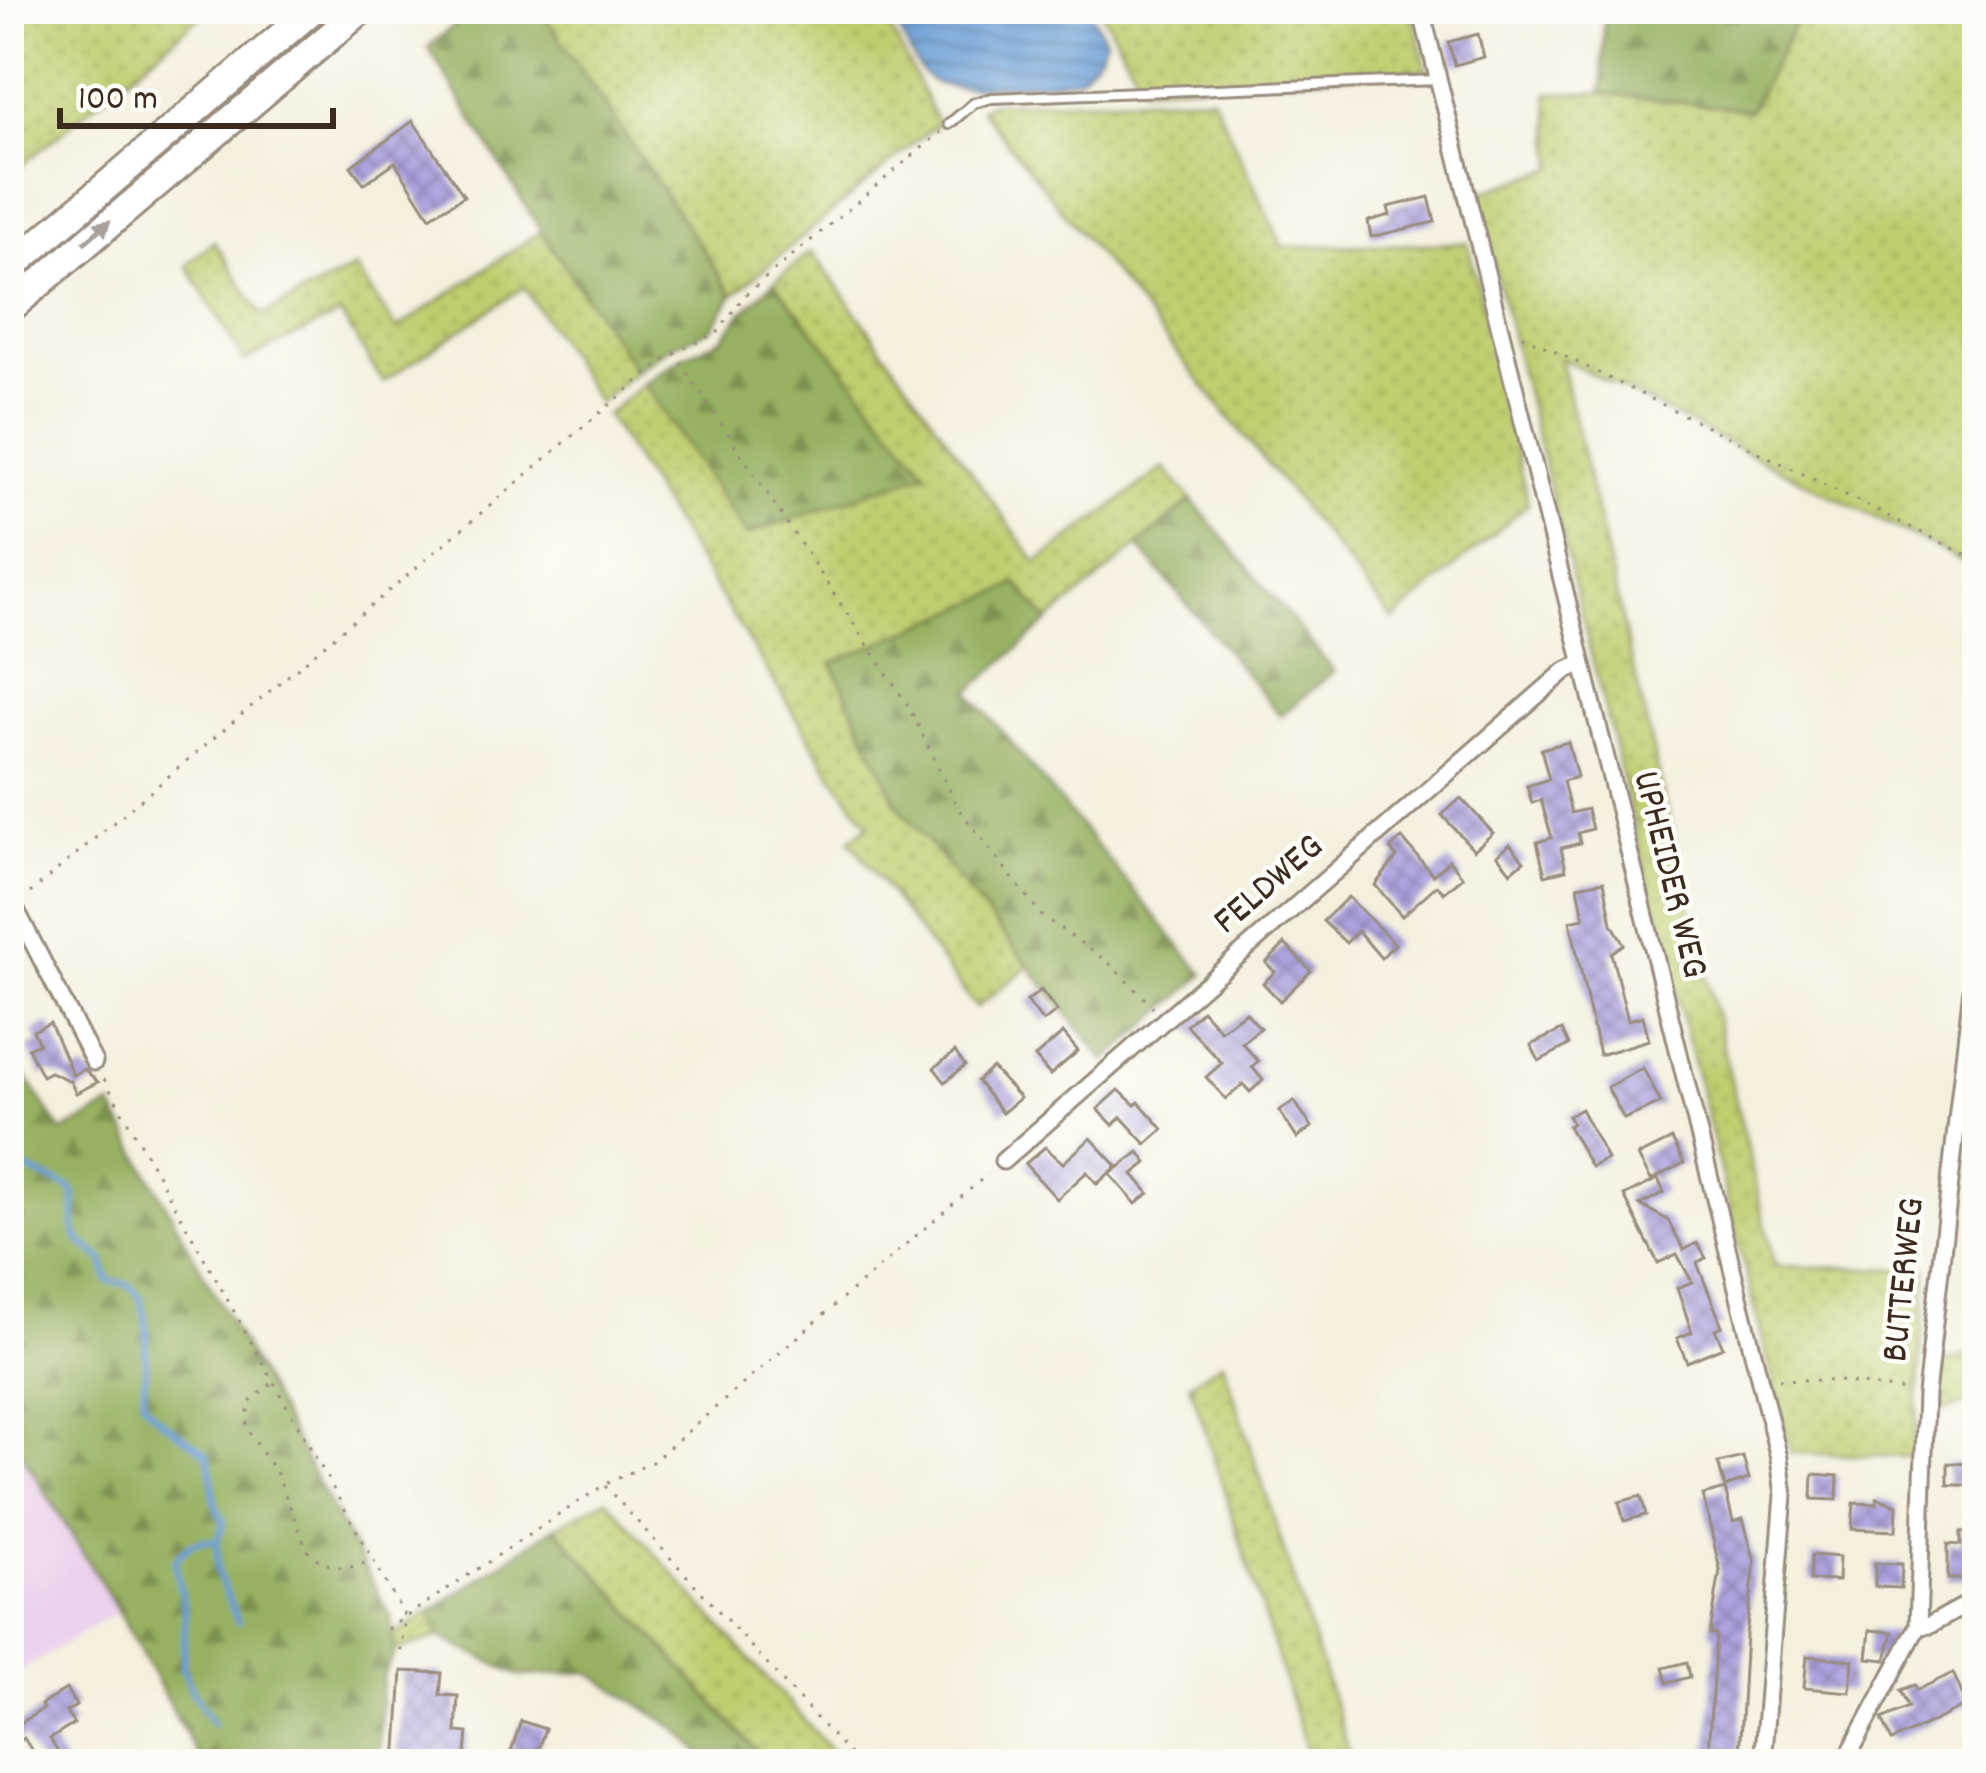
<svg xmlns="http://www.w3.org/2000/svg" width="1986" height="1773" viewBox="0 0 1986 1773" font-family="Dekko,sans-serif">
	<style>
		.built { fill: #ead1ec }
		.grass { fill: url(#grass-dots); stroke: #7d7c47; stroke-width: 3 }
		.forest { fill: url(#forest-firs); stroke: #696e40; stroke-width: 3 }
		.water { fill: url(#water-rules); stroke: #53647a; stroke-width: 3 }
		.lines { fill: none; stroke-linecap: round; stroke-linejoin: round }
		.stream { stroke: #6b9fd7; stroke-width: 6 }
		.building { fill: url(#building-cross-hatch) }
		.service-casing { stroke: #988d7e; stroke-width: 14 }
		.minor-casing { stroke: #988d7e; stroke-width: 21 }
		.motorway-casing { stroke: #988d7e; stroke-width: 33 }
		.path { stroke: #988d7e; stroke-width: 3; stroke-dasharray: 3 9; stroke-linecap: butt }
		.service { stroke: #fff; stroke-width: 8 }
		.minor { stroke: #fff; stroke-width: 15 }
		.motorway { stroke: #fff; stroke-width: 27 }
		.oneway { fill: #a79f9a }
		.labels { text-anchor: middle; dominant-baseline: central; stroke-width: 9; stroke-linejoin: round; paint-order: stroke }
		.street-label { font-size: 39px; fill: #3b2a1e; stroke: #fdfcf7 }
	</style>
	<defs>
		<pattern id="grass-dots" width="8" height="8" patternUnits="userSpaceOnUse" patternTransform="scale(3)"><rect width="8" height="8" fill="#bfce70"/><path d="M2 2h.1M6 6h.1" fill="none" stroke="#a5b161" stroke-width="1.8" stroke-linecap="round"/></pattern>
		<pattern id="forest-firs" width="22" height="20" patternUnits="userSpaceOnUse" patternTransform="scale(3)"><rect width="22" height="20" fill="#97b162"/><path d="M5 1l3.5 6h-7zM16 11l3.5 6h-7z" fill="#7c9050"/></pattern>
		<pattern id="water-rules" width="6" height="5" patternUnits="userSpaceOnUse" patternTransform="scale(3)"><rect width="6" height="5" fill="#6b9fd7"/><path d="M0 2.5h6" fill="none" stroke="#5982ae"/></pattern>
		<pattern id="building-cross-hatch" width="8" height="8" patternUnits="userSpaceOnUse" patternTransform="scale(3)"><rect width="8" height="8" fill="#aea3df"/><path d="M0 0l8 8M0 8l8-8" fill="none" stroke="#8f85b4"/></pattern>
	</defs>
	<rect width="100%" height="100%" fill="#fdfcf7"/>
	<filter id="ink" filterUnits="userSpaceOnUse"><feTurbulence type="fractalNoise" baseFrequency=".00833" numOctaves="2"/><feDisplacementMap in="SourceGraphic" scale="24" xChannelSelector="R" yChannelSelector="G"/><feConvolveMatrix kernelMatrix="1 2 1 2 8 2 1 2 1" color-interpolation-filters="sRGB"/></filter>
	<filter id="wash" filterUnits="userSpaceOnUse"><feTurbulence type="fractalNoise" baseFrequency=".004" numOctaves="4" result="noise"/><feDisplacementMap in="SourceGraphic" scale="48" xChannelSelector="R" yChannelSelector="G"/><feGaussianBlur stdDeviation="2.7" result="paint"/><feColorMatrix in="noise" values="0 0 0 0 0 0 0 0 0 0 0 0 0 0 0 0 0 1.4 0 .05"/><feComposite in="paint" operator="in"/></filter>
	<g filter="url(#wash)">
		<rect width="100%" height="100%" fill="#f5f0de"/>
		<path class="built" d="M9 1433 118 1610 9 1679Z"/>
		<g class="grass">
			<path d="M9 9H209L9 176Z"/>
			<path d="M540 9H881L938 123 733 295Z"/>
			<path d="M1100 9H1412L1427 70 1143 87Z"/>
			<path d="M1802 9H1977V569L1560 358 1775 1266 1927 1270 1914 1457 1791 1453 1476 194 1555 168 1548 93H1602L1750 110Z"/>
			<path d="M1212 96 1283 247 1468 243 1528 504 1393 620 980 109 990 103Z"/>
			<path d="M541 231 636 371 598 403 524 287 383 382 340 314 244 361 187 265 214 241 262 315 355 268 397 329Z"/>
			<path d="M812 251 1037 563 1164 468 1192 500 1048 622 1017 585 898 805 1029 966 976 1008 850 840 869 825 834 777 606 415 644 383 746 535 926 472 774 282Z"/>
			<path d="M1977 1352V1410L1972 1403 1933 1413 1936 1364Z"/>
			<path d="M1223 1361 1353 1764H1311L1190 1383Z"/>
			<path d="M607 1499 843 1764H768L555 1527Z"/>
			<path d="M430 1612 440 1637 395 1651 393 1635Z"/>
		</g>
		<g class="forest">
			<path d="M474 9H540L733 295 712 328 671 346 636 371 541 231 428 47Z"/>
			<path d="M1604 9H1802L1750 110 1602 93Z"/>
			<path d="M774 282 927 472 746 535 644 383 684 356 723 338 741 314Z"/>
			<path d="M1192 500 1334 671 1281 716 1138 546Z"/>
			<path d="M1018 584 1048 622 969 692 1204 975 1106 1061 898 805 832 663Z"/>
			<path d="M9 1052 62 1132 112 1106 391 1617 395 1651 382 1679 378 1764H202L118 1610 9 1433Z"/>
			<path d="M555 1527 768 1764H712L676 1728 589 1672 520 1676 440 1637 430 1612Z"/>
		</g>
		<path class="water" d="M890 9H1090L1105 39 1100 54 1079 77C1053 82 956 93 935 83 913 72 901 29 890 9Z"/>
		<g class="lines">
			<g class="stream">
				<path d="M9 1163 68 1187 75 1194C75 1238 67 1232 103 1260L108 1281C114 1282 122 1282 128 1285 158 1301 143 1376 143 1402L158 1418 206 1453C218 1477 207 1499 224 1521L217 1541 218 1574 238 1622"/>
				<path d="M213 1723 192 1690 183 1668 185 1614 175 1562C187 1543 196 1539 217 1541"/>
			</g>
		</g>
		<g id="blocks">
			<g class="building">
				<path d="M1478 34 1484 57 1455 65 1448 42Z"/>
				<path d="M413 121 464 196 430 217 395 162 364 184 351 166Z"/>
				<path d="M1429 197 1435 222 1371 237 1368 221 1390 215 1388 207Z"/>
				<path d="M1568 742 1577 777 1563 781 1571 813 1587 809 1592 829 1578 833 1580 843 1561 848 1566 870 1545 875 1537 842 1552 838 1541 800 1532 803 1527 786 1549 779 1541 749Z"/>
				<path d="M1461 798 1493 833 1474 850 1442 815Z"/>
				<path d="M1402 838 1433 875 1449 860 1463 877 1444 893 1437 885 1402 916 1375 885 1397 857 1390 849Z"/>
				<path d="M1510 844 1524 861 1511 872 1497 855Z"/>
				<path d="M1604 881 1612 924 1624 944 1611 953 1628 1020 1643 1016 1649 1040 1599 1055 1570 921 1584 918 1578 886Z"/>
				<path d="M1348 897 1395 944 1381 958 1358 931 1346 943 1323 921Z"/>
				<path d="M1285 944 1311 971 1280 1001 1263 983 1275 972 1266 963Z"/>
				<path d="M1041 990 1057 1011 1043 1022 1027 1001Z"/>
				<path d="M1202 1010 1220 1030 1246 1012 1260 1028 1242 1043 1258 1061 1252 1067 1263 1080 1250 1092 1243 1084 1226 1099 1206 1077 1222 1063 1186 1025Z"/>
				<path d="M50 1023 73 1075 84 1069 98 1082 76 1093 70 1081 50 1072 42 1076 28 1048 39 1043 33 1031Z"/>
				<path d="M1562 1030 1569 1045 1539 1061 1531 1045Z"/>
				<path d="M1063 1033 1078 1051 1050 1075 1035 1057Z"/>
				<path d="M955 1052 965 1066 945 1082 934 1068Z"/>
				<path d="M992 1068 1020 1098 1002 1113 977 1081Z"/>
				<path d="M1643 1068 1661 1103 1624 1119 1607 1087Z"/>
				<path d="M1119 1090 1135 1105 1139 1102 1163 1129 1146 1144 1121 1117 1113 1125 1098 1109Z"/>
				<path d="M1294 1101 1312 1127 1297 1138 1279 1111Z"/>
				<path d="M1581 1109 1607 1159 1591 1167 1568 1126 1572 1123 1568 1116Z"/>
				<path d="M1091 1138 1117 1166 1097 1184 1087 1172 1057 1199 1025 1164 1045 1147 1063 1163Z"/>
				<path d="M1672 1139 1684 1163 1651 1180 1638 1156Z"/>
				<path d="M1139 1152 1147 1163 1133 1174 1149 1193 1136 1204 1110 1174Z"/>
				<path d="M1658 1179 1664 1192 1640 1205 1668 1220 1684 1250 1697 1243 1706 1258 1697 1263 1722 1326 1715 1329 1723 1347 1687 1362 1677 1338 1692 1332 1677 1288 1692 1282 1677 1254 1658 1263 1624 1196Z"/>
				<path d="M1743 1457 1749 1479 1725 1487 1718 1463Z"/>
				<path d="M1948 1463 1972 1464 1971 1485H1948Z"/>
				<path d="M1813 1474 1838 1476 1837 1500 1812 1499Z"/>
				<path d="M1725 1489 1733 1522 1743 1519 1755 1562 1746 1635 1739 1755 1708 1752 1716 1635 1710 1634 1720 1570 1703 1495Z"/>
				<path d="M1641 1496 1646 1515 1624 1521 1619 1502Z"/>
				<path d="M1877 1498 1897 1505 1896 1531 1852 1529 1854 1503 1877 1504Z"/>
				<path d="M1961 1532 1977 1533 1975 1579H1948V1544L1961 1545Z"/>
				<path d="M1812 1555 1839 1557 1838 1581 1810 1580Z"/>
				<path d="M1875 1563 1902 1564 1901 1588 1875 1587Z"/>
				<path d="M1870 1630 1893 1632 1886 1660 1867 1658Z"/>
				<path d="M1807 1656 1853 1660 1850 1692 1804 1688Z"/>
				<path d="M1687 1662 1690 1677 1667 1683 1663 1668Z"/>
				<path d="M402 1671 442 1673 440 1695 458 1696 456 1732 468 1733 465 1764H396Z"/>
				<path d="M1953 1673 1967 1705 1892 1741 1882 1719 1909 1707 1901 1690 1915 1685 1917 1690Z"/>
				<path d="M66 1689 76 1706 66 1712 74 1724 50 1739 65 1764H40L24 1738 9 1748V1730L43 1709 41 1705Z"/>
				<path d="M521 1721 545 1729 533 1764H507Z"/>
			</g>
		</g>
	</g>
	<g filter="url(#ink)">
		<use href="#blocks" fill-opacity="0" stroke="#988d7e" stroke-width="3"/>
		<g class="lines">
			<defs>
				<path id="service" d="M949 124 974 103 992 98 1437 80"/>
				<g id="minor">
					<path d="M1421 9 1779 1458 1784 1495 1762 1764"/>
					<path d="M9 896 94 1062"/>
					<path d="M1003 1161 1565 671 1581 664"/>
					<path d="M1918 1626 1930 1625 1977 1599"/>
					<path d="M1844 1764 1918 1626 1926 1394 1977 944"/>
				</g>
				<g id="motorway">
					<path d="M9 269 313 9"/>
					<path d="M9 309 362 9"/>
				</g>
			</defs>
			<use href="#service" class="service-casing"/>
			<use href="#minor" class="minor-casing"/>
			<use href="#motorway" class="motorway-casing"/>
			<g class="path">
				<path d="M1522 335 1977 560"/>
				<path d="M674 353 909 707 958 808 1042 916 1108 962 1153 1007"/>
				<path d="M30 893 639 380 674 353 718 332 744 296 941 132"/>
				<path d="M104 1079 405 1617 400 1656"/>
				<path d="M1779 1379 1840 1381 1906 1391"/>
				<path d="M271 1384 249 1402 246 1428 277 1474 307 1550C326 1569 347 1573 370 1560"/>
				<path d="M605 1486 858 1764"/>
				<path d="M387 1629 604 1485 652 1462 988 1174"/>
			</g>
			<use href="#service" class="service"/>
			<use href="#minor" class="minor"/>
			<use href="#motorway" class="motorway"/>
		</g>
		<defs><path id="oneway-solid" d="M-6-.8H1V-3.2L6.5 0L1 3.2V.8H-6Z" transform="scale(3)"/></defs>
		<use class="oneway" href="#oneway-solid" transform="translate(97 232) rotate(-41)"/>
	</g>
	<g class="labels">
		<g class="street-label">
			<text transform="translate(1668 875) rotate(76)">UPHEIDER WEG</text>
			<text transform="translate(1270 886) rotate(-41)">FELDWEG</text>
			<text transform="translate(1906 1280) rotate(-84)">BUTTERWEG</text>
		</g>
	</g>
	<rect width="1986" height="1773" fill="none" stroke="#fdfcf7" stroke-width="48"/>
	<path d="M60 108v18h273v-18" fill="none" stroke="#3b2a1e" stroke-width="6"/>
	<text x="78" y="108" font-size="36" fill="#3b2a1e" stroke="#fdfcf7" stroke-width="9" paint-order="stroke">100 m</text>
</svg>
